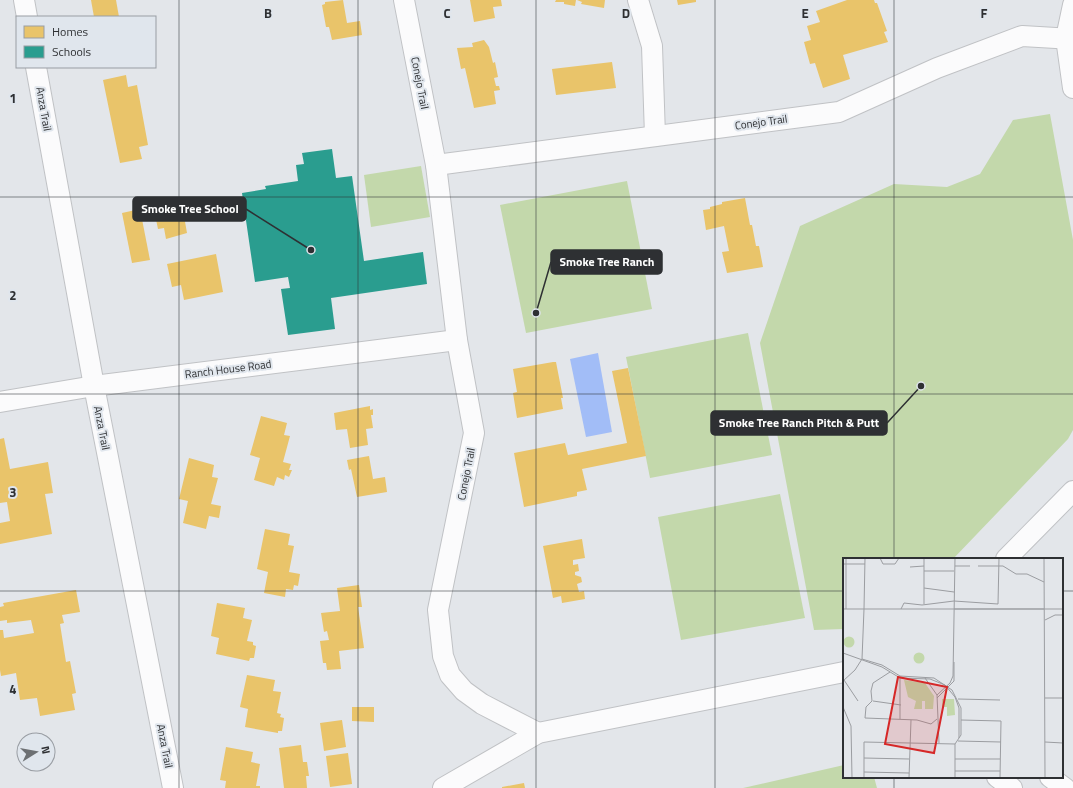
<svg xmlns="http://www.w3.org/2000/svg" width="1073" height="788" viewBox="0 0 1073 788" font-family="'Titillium Web',sans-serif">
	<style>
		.green { fill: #c3d8ab }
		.water { fill: #a2bdf7 }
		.homes { fill: #e9c46a }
		.schools { fill: #2a9d8f }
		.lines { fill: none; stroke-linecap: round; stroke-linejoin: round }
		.minor-casing { stroke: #c0c2c5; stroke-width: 22 }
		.minor { stroke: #fbfbfc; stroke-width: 20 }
		.grid { fill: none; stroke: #2e3033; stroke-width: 1; stroke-opacity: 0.55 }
		.labels { text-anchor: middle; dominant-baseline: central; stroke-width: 4; stroke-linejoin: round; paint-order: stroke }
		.street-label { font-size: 11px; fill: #2e3033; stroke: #e0e6ed }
		.inset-road { fill: none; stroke: #9b9da1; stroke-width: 1 }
		.view { fill: #d62828; fill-opacity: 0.15; stroke: #d62828; stroke-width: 2 }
		.inset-edge { fill: none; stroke: #2e3033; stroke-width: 2 }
		.grid-label { font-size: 13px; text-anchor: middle; font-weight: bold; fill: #2e3033; stroke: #e0e6ed; stroke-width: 4; stroke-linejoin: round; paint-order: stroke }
		.leader { fill: none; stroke: #2e3033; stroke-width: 1.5 }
		.callout-dot { fill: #2e3033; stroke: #e0e6ed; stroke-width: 1.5 }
		.callout { fill: #2e3033; stroke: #2e3033; stroke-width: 1.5 }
		.callout-label { font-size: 12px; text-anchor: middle; font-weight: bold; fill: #fff }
	</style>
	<rect width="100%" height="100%" fill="#e3e6ea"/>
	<g class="green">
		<path d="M1050 114 1073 240V430L1068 439 953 559H844V629L814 630 760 343 800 226 894 184 947 187 980 174 1013 120Z"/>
		<path d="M421 166 430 217 371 227 364 175Z"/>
		<path d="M627 181 652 309 526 333 500 205Z"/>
		<path d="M748 333 772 455 650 478 626 357Z"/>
		<path d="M780 494 805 618 681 640 658 517Z"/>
		<path d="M844 765V777H874L877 788H743Z"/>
	</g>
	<path class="water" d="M598 353 612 432 586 437 570 359Z"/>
	<g class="homes">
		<path d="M91 0H116L119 17H94Z"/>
		<path d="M343 0 347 23 360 21 362 35 332 40 329 27H326L322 5 325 4V2Z"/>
		<path d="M470 0H501L502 6 493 7 495 18 474 22Z"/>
		<path d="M556 0H576L575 6 564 4V2H555Z"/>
		<path d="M577 0H605L604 8 581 4 582 2Z"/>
		<path d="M677 0H696V2L678 5Z"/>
		<path d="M847 0H874L875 3H877L887 31 884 32 888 42 843 55 850 79 823 88 815 63 810 64 804 42 811 40 807 26 820 22 816 11Z"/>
		<path d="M484 40 489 47 493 63 495 62 498 77 494 78 496 86H499L500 90 494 91 496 104 474 108 465 68 461 69 457 48 473 47 472 43Z"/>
		<path d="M612 62 616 88 556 95 552 69Z"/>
		<path d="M126 75 128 87 137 85 148 145 139 147 142 159 120 163 103 80Z"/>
		<path d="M745 198 750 225H752L756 246H759L763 267 727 273 722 252 729 251 724 226 706 230 703 210 710 209V207L722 204V202Z"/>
		<path d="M181 199 187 233 166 239 164 228 158 229 153 205Z"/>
		<path d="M140 209 150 260 132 263 122 213Z"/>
		<path d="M216 254 223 292 184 300 181 285 172 287 167 264Z"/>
		<path d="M553 362H556L563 398H561L563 409 517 418 513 393 517 392 513 369Z"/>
		<path d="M628 368 646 456 582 469 587 490 577 492V496L524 507 514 453 565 443 568 455 627 443 612 371Z"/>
		<path d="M370 406V410L373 409V415H371L373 428 366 429 368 445 350 448 347 429 336 430 334 413Z"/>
		<path d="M261 416 287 423 284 435 290 436 283 462 291 464 289 470H292L289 477 285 475 284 480 277 477 274 486 254 480 260 458 250 455Z"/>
		<path d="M4 438 10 469 48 462 53 493 45 494 52 534 0 544V523L10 521 7 502 0 503V439Z"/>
		<path d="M369 456 373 479 385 477 387 492 357 497 351 469 349 470 347 460Z"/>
		<path d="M189 458 214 465 212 477 218 478 211 504 221 506 219 518 209 516 206 529 183 523 188 501 179 499Z"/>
		<path d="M265 529 290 534 288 545 294 546 289 572 300 574 298 586 294 585 293 590 286 589 285 597 264 593 268 572 257 569Z"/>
		<path d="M582 539 585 558 573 560V565L578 564 579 571 575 572V575L581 577 582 582 577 584 579 592 584 591 585 599 562 603 561 596 553 598 543 546Z"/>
		<path d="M359 585 362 607H358L364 648 339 651 341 669 327 670 326 663H323L320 641 329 640 327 631 324 632 321 613 340 611 337 588Z"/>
		<path d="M76 590 80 612 62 615 64 623 60 624 66 662 70 661 76 693 72 694 75 710 40 716 37 698 20 700 16 673 1 676 0 670V630H3L4 638 34 633 31 620 7 623V620L0 621V607L4 606 3 603Z"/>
		<path d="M217 603 245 608 243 618 252 620 247 641 253 642V645L256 646 254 658H250L249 661 216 654 219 638 211 636Z"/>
		<path d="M247 675 275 680 273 691 281 692 277 713 281 714 280 717 284 718 282 731H278V733L245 727 248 709 240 707Z"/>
		<path d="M352 707H374V722L352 721Z"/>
		<path d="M342 720 346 747 324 751 320 723Z"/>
		<path d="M301 745 303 762H307L309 776H306L307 788H284L279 748Z"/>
		<path d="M226 747 253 752 251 762 260 764 256 786H260V788H225L226 781 220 780Z"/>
		<path d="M348 753 352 784 330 787 326 756Z"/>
		<path d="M524 783 525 788H502V787Z"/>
	</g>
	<path class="schools" d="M332 149 336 178 352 176 364 261 423 252 427 284 331 298 335 329 288 335 281 289 290 288 288 277 255 282 242 193 266 189 265 186 298 181 296 165 304 164 302 153Z"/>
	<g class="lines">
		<defs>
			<g id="minor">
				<path d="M24 0 27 17"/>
				<path d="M404 0 436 165 457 340 474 433 438 610 443 656 450 675 464 691 482 704 538 733"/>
				<path d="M638 0 652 46 655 136"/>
				<path d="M1073 5 1066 38 1073 88"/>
				<path d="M36 67 94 386 173 788"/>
				<path d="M436 165 839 112 937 68 1022 36 1073 39"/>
				<path d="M0 402 94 386 457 340"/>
				<path d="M1006 559 1073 491"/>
				<path d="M997 777 1012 788"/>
				<path d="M1050 777 1065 788"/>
				<path d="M443 788 538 733 844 672"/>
			</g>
		</defs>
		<use href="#minor" class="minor-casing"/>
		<use href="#minor" class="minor"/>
	</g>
	<path class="grid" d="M179 0V788M358 0V788M536 0V788M715 0V788M894 0V559M0 197H1073M0 394H1073M0 591H844M1062 591H1073M894 777V788"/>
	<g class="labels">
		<g class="street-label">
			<text transform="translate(420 83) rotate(79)">Conejo Trail</text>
			<text transform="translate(44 109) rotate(80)">Anza Trail</text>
			<text transform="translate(761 122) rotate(-8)">Conejo Trail</text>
			<text transform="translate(228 369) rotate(-7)">Ranch House Road</text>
			<text transform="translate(102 428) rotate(79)">Anza Trail</text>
			<text transform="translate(466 474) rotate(-79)">Conejo Trail</text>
			<text transform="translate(165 746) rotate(79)">Anza Trail</text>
		</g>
	</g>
	<g transform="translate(843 558)">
		<rect width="220" height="220" fill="#e3e6ea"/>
		<path d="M0.5 84a5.5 5.5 0 1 1 11 0a5.5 5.5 0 1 1-11 0ZM70.5 100a5.5 5.5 0 1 1 11 0a5.5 5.5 0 1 1-11 0ZM61 122 82 125 91 138 90 151H82V143H79V151H71L73 143 65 139ZM99 141H111L112 157 104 158V149H99Z" fill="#c3d8ab"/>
		<path class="inset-road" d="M37 0 40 6H52L56 0M201 0 202 220M0 6H22M112 8H127M135 8H160L173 16H184L201 24M67 9 81 8M81 13H111M81 30 111 34M81 46V0M0 51H201M3 51V0M21 51 22 0M58 51 61 45 79 47 111 43 155 46 156 0M111 51H220M202 62 212 57H220M0 95 39 109 57 120 87 121 102 127 112 139 116 150V180M19 101 39 107 57 118 91 120 109 132 118 150V177L112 186V220M47 114 30 125 28 133 29 143 23 149 22 160 74 162 88 166 94 161M57 120V161M82 120 94 137 96 185M1 122 15 143M0 123 12 112 19 101 21 51M94 137 107 125 110 118 112 0M94 140 111 123V104M202 140H220M115 141 157 142M30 143 58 147M0 149 8 168 9 220M118 162 158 163 157 220M115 183 158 184M202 184 220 185M21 200 66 201M112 201H157M112 213H157M21 214 66 215M21 220V184L112 186M66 220 68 162"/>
		<path class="view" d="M55 119 104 129 91 195 42 186Z"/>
		<rect width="220" height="220" class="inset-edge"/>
	</g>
	<g class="grid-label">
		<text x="268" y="18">B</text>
		<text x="447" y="18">C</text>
		<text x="626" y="18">D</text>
		<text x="805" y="18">E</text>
		<text x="984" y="18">F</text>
		<text x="13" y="103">1</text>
		<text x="13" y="300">2</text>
		<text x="13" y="497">3</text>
		<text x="13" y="694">4</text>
	</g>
	<path class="leader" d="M311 250L246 209M536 313L551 262M921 386L887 423"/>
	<g class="callout-dot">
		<circle cx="311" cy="250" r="4"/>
		<circle cx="536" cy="313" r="4"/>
		<circle cx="921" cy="386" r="4"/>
	</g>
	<g class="callout">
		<rect x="133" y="197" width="113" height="24" rx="4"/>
		<rect x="551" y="250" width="111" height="24" rx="4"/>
		<rect x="711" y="411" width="176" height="24" rx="4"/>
	</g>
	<g class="callout-label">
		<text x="190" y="213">Smoke Tree School</text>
		<text x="607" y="266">Smoke Tree Ranch</text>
		<text x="799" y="427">Smoke Tree Ranch Pitch &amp; Putt</text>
	</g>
	<rect x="16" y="16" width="140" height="52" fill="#e0e6ed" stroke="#999da3"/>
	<rect x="24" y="26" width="20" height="12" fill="#e9c46a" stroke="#999da3"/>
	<text x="52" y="36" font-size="12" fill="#2e3033">Homes</text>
	<rect x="24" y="46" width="20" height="12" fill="#2a9d8f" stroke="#999da3"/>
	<text x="52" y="56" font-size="12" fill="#2e3033">Schools</text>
	<g transform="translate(36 752) rotate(79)"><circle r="19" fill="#e0e6ed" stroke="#999da3"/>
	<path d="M0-3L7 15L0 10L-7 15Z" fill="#6d7073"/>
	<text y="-6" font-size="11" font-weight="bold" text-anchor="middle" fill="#2e3033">N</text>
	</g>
</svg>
